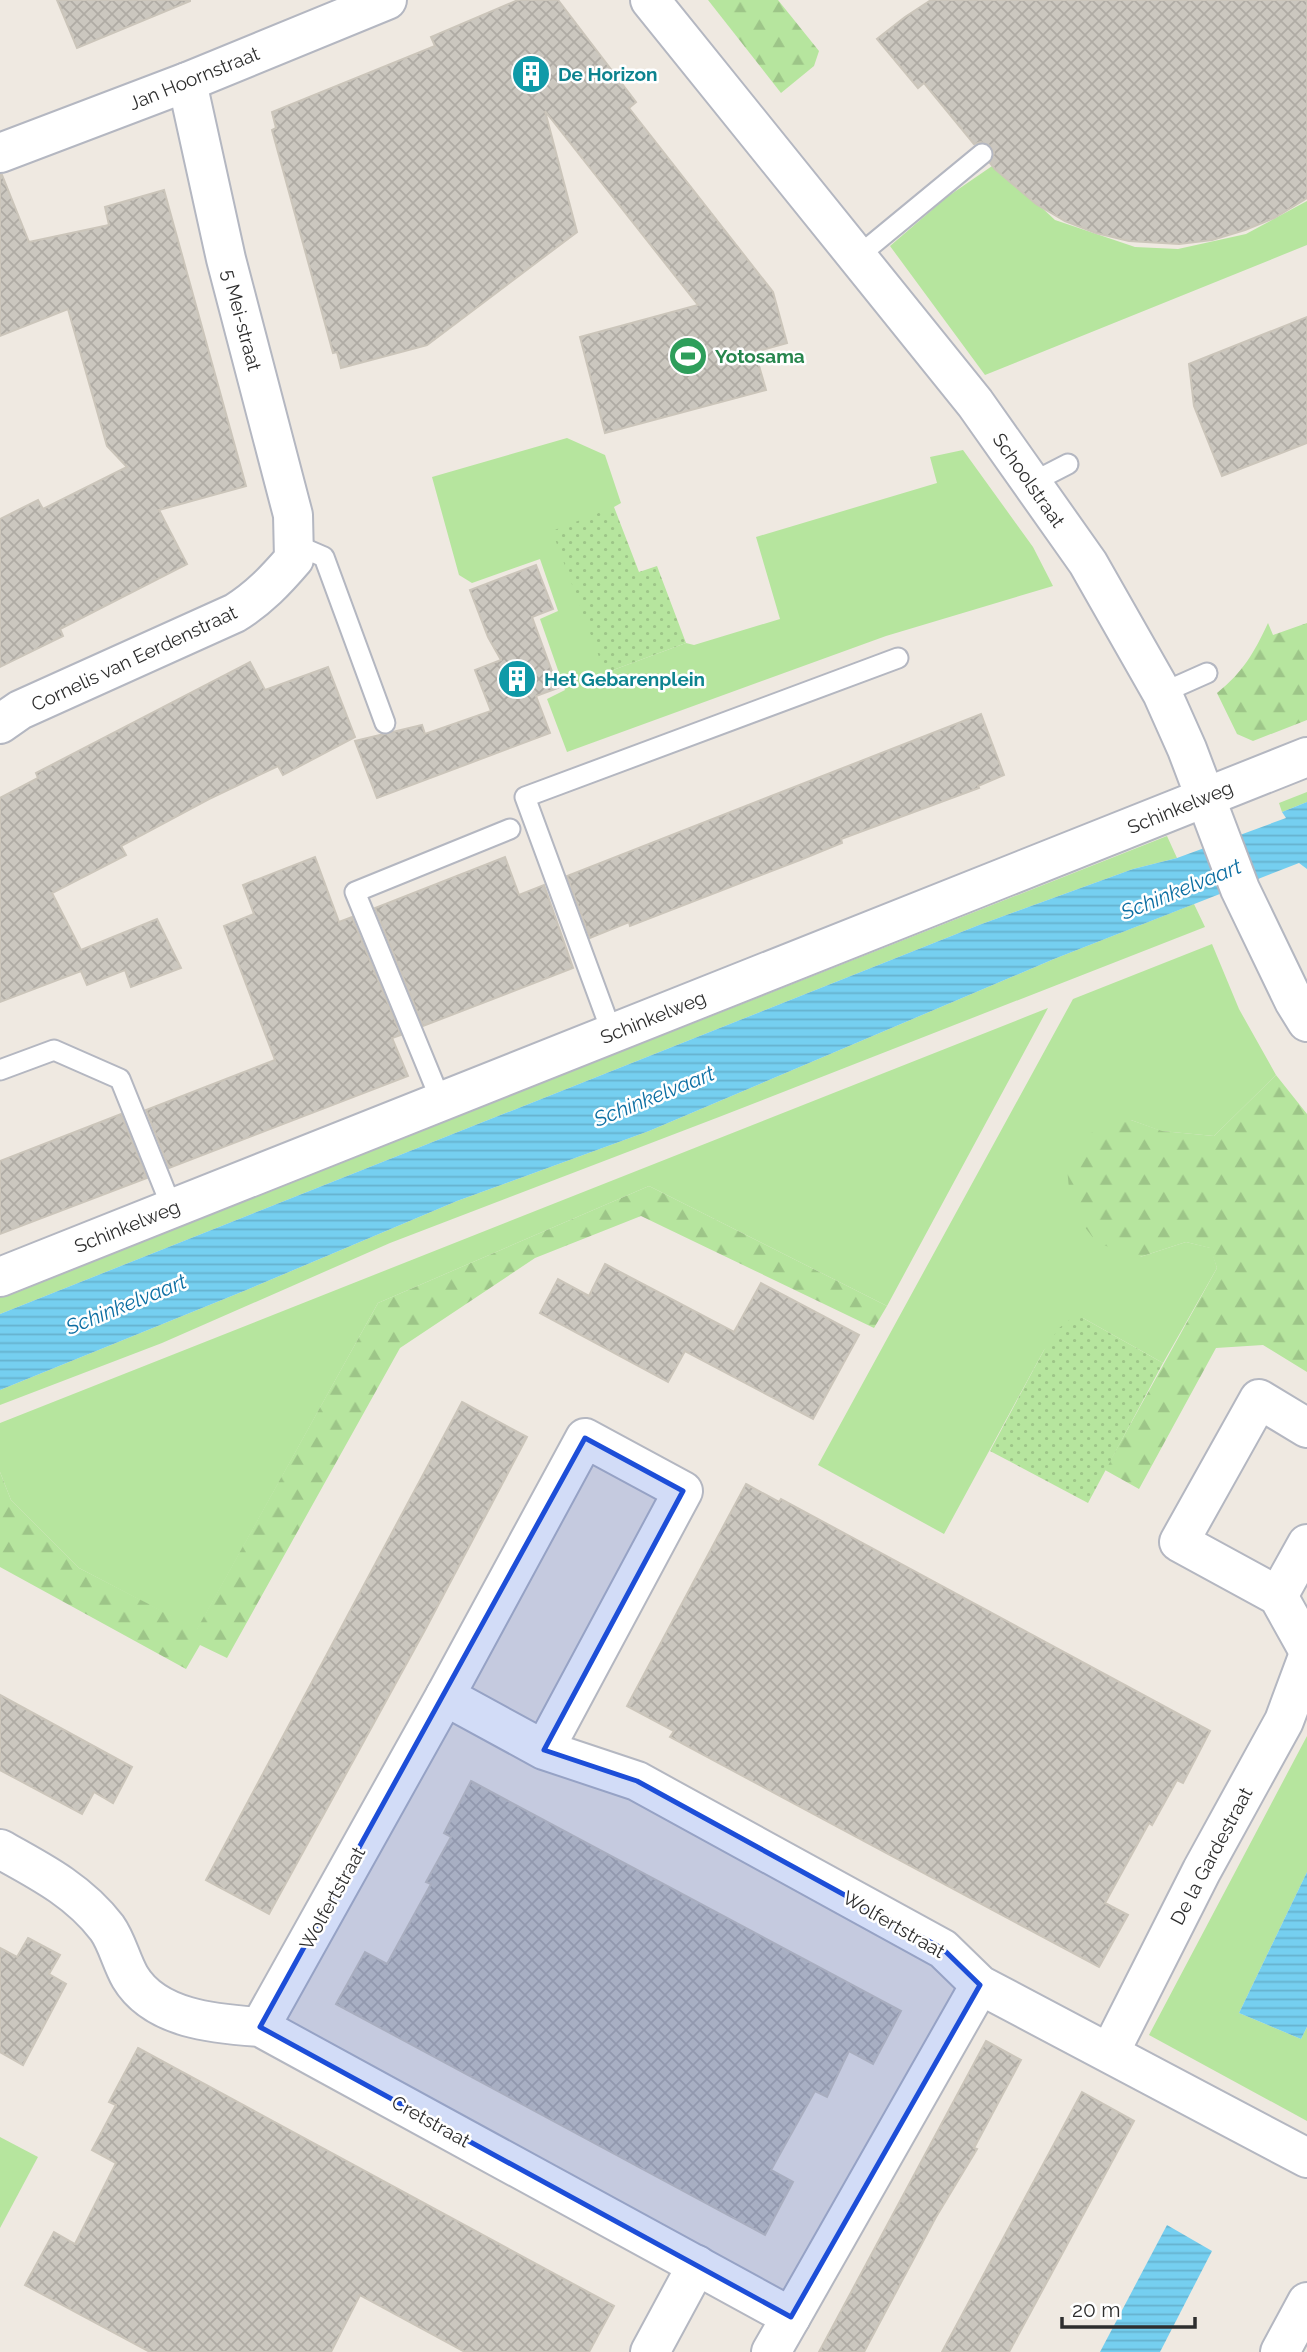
<svg xmlns="http://www.w3.org/2000/svg" width="1307" height="2352" viewBox="0 0 1307 2352" font-family="Raleway,sans-serif">
	<style>
		.grass { fill: #b6e59e }
		.forest { fill: url(#forest-firs) }
		.park { fill: url(#park-dots) }
		.water { fill: url(#water-rules) }
		.building { fill: url(#building-cross-hatch); stroke: #cbc5ba; stroke-width: 2 }
		.lines { fill: none; stroke-linecap: round; stroke-linejoin: round }
		.service-casing { stroke: #b4b7c1; stroke-width: 23 }
		.minor-casing { stroke: #b4b7c1; stroke-width: 42 }
		.tertiary-casing { stroke: #b4b7c1; stroke-width: 42 }
		.service { stroke: #fff; stroke-width: 19 }
		.minor { stroke: #fff; stroke-width: 38 }
		.tertiary { stroke: #fff; stroke-width: 38 }
		.marked { fill: #1d4ed8; fill-opacity: 0.2; stroke: #1d4ed8; stroke-width: 5; stroke-linejoin: round }
		.labels { text-anchor: middle; dominant-baseline: central; stroke-width: 5; stroke-linejoin: round; paint-order: stroke }
		.culture-label { font-size: 19px; font-weight: bold; fill: #0d838f; stroke: #fff; text-anchor: start }
		.street-label { font-size: 19px; fill: #2e2e2e; stroke: #fff }
		.leisure-label { font-size: 19px; font-weight: bold; fill: #27864d; stroke: #fff; text-anchor: start }
		.water-label { font-size: 21px; font-style: italic; fill: #0d6fa3; stroke: #fff }
	</style>
	<defs>
		<pattern id="forest-firs" width="22" height="20" patternUnits="userSpaceOnUse" patternTransform="scale(1.75)"><rect width="22" height="20" fill="#b6e59e"/><path d="M5 1l3.5 6h-7zM16 11l3.5 6h-7z" fill="#9dc588"/></pattern>
		<pattern id="park-dots" width="8" height="8" patternUnits="userSpaceOnUse" patternTransform="scale(1.75)"><rect width="8" height="8" fill="#b6e59e"/><path d="M2 2h.1M6 6h.1" fill="none" stroke="#9dc588" stroke-width="1.8" stroke-linecap="round"/></pattern>
		<pattern id="water-rules" width="6" height="5" patternUnits="userSpaceOnUse" patternTransform="scale(1.75)"><rect width="6" height="5" fill="#75cff0"/><path d="M0 2.5h6" fill="none" stroke="#66b2ce"/></pattern>
		<pattern id="building-cross-hatch" width="8" height="8" patternUnits="userSpaceOnUse" patternTransform="scale(1.75)"><rect width="8" height="8" fill="#cbc7bf"/><path d="M0 0l8 8M0 8l8-8" fill="none" stroke="#afaba4"/></pattern>
	</defs>
	<rect width="100%" height="100%" fill="#efe9e1"/>
	<g class="grass">
		<path d="M995 164 1055 220 1135 247 1178 249 1246 234 1307 201V245L985 375 890 246 947 197Z"/>
		<path d="M567 438 605 455 621 503 614 507 605 673 686 643 694 645 780 619 756 537 937 483 930 457 963 450 1033 547 1053 586 886 636 567 752 547 699 565 690 540 619 558 611 540 559 472 583 459 575 432 477Z"/>
		<path d="M1307 792V802L1282 812 1279 803Z"/>
		<path d="M1167 836 1177 858 1133 869 979 925 0 1314V1297Z"/>
		<path d="M1194 904 1205 927 719 1117 390 1243 162 1343 0 1405V1390L244 1291 457 1201 649 1131 1054 959Z"/>
		<path d="M1212 944 1239 1009 1276 1075 1214 1136 1161 1131 1131 1120 1140 1257 1186 1242 1211 1248 1217 1268 1163 1363 1083 1318 1044 1350 944 1534 818 1465 1073 999Z"/>
		<path d="M1048 1008 887 1306 649 1186 378 1303 197 1630 79 1568 11 1500 0 1472V1423Z"/>
		<path d="M1307 1736V1872L1239 2013 1301 2039 1307 2027V2121L1149 2035Z"/>
		<path d="M0 2137 38 2157 0 2228Z"/>
	</g>
	<g class="forest">
		<path d="M708 0H778L819 51 814 66 781 93Z"/>
		<path d="M1268 623 1273 635 1307 623V720L1253 741 1237 734 1217 693C1243 672 1254 653 1268 623Z"/>
		<path d="M1276 1075 1307 1114V1372L1263 1345 1216 1348 1139 1489 1105 1470 1217 1268 1210 1248 1186 1242 1140 1257 1097 1243 1071 1209 1067 1168 1084 1135 1131 1120 1162 1131 1214 1136Z"/>
		<path d="M649 1186 887 1306 874 1328 641 1216 535 1258 400 1348 227 1658 200 1645 186 1669 0 1567V1472L11 1500 79 1568 197 1629 378 1303Z"/>
	</g>
	<g class="park">
		<path d="M614 507 639 572 657 566 686 643 605 673 552 531Z"/>
		<path d="M1072 1318H1083L1163 1363 1088 1503 990 1451 1044 1350 1059 1328Z"/>
	</g>
	<g class="water">
		<path d="M1307 802V869L1299 863 1054 959 649 1131 457 1201 244 1291 0 1390V1314L979 925 1133 869 1177 858 1286 818 1282 812Z"/>
		<path d="M1307 1872V2027L1301 2039 1239 2013Z"/>
		<path d="M1167 2225 1212 2251 1160 2352H1100Z"/>
	</g>
	<g class="building">
		<path d="M57 0H190V1L77 48Z"/>
		<path d="M518 0H558L636 102 629 108 773 292 787 343 755 352 766 390 605 433 580 337 698 305 545 111 577 232 427 345 341 368 337 352 333 353 324 320 272 130 276 128 272 112 435 46 431 37Z"/>
		<path d="M931 0H1307V198L1274 218 1245 230 1212 240 1179 244 1129 241 1096 233 1065 221 1036 204 995 169 990 163 994 153 991 146 981 142 974 144 924 83 918 88 877 39 905 17Z"/>
		<path d="M0 175H2L29 242 109 225 105 207 164 190 246 486 159 510 187 564 60 629 63 636 0 667V519L38 500 43 509 127 467 107 446 68 309 0 336Z"/>
		<path d="M1307 317V443L1222 476 1194 406 1189 364Z"/>
		<path d="M536 565 553 609 532 617 558 688 536 696 550 733 377 798 355 741 422 725 425 734 491 711 475 670 501 660 488 637 470 590Z"/>
		<path d="M250 662 265 690 328 667 355 737 283 775 278 766 209 799 121 846 126 855 52 893 81 950 157 919 181 968 131 987 125 970 87 985 81 971 0 1002V798L38 778 36 773Z"/>
		<path d="M981 714 1004 775 978 786 979 788 841 839 842 843 800 860 630 926 629 922 590 938 567 876Z"/>
		<path d="M315 857 339 922 352 917 401 1035 392 1038 408 1076 169 1168 146 1110 275 1060 224 926 254 914 243 885Z"/>
		<path d="M505 857 519 895 544 885 573 968 423 1026 375 908Z"/>
		<path d="M121 1114 147 1178 0 1234V1161Z"/>
		<path d="M605 1264 734 1332 761 1283 859 1335 813 1419 685 1351 668 1382 540 1313 558 1279 589 1296Z"/>
		<path d="M462 1402 527 1437 425 1630 269 1914 206 1880Z"/>
		<path d="M746 1484 779 1502 781 1499 1210 1731 1183 1783 1177 1780 1152 1825 1149 1823 1105 1903 1128 1915 1099 1967 670 1737 674 1731 627 1706Z"/>
		<path d="M0 1695 132 1767 113 1803 94 1792 82 1814 0 1770Z"/>
		<path d="M471 1781 901 2011 873 2064 849 2051 827 2097 815 2091 771 2170 793 2182 765 2235 336 2004 365 1952 387 1964 431 1884 426 1882 451 1837 444 1833Z"/>
		<path d="M28 1938 60 1955 49 1974 66 1984 23 2065 0 2052V1948L17 1957Z"/>
		<path d="M986 2041 1021 2060 974 2148 977 2149 936 2217 864 2352H819Z"/>
		<path d="M138 2048 614 2306 589 2352H465L360 2295 331 2352H150L25 2285 54 2232 75 2244 116 2163 92 2150 116 2105 109 2102Z"/>
		<path d="M1082 2092 1134 2121 1009 2352H942Z"/>
	</g>
	<g class="lines">
		<defs>
			<g id="service">
				<path d="M857 257 982 154"/>
				<path d="M1031 483 1068 464"/>
				<path d="M294 544 324 557 385 723"/>
				<path d="M1162 693 1207 673"/>
				<path d="M612 1033 525 797 898 658"/>
				<path d="M0 1070 54 1050 120 1079 172 1208"/>
				<path d="M441 1101 355 892 510 829"/>
			</g>
			<g id="minor">
				<path d="M0 153 187 82 387 0"/>
				<path d="M0 724 20 710 235 613C259 598 276 580 294 559L293 515 226 259 187 82"/>
				<path d="M0 1277 1307 757"/>
				<path d="M1307 1428 1259 1399 1179 1542 1278 1596 1307 1648"/>
				<path d="M1278 1596 1307 1544"/>
				<path d="M544 1750 683 1491 585 1438 445 1696 544 1750 637 1781 943 1949 980 1985 1307 2158"/>
				<path d="M0 1849C40 1871 79 1891 107 1928 117 1942 121 1961 130 1977 155 2019 215 2024 260 2027L791 2317 771 2352"/>
				<path d="M260 2027 445 1696"/>
				<path d="M1110 2052 1202 1870 1284 1721 1307 1659"/>
				<path d="M791 2317 980 1985"/>
				<path d="M650 2352 697 2265"/>
			</g>
			<g id="tertiary">
				<path d="M650 0 975 403 1088 563 1162 693 1187 749 1240 889 1294 1001 1307 1022"/>
				<path d="M1280 2352 1307 2302"/>
			</g>
		</defs>
		<use href="#service" class="service-casing"/>
		<use href="#minor" class="minor-casing"/>
		<use href="#tertiary" class="tertiary-casing"/>
		<use href="#service" class="service"/>
		<use href="#minor" class="minor"/>
		<use href="#tertiary" class="tertiary"/>
	</g>
	<path class="marked" d="M585 1438 683 1491 544 1750 637 1781 943 1949 980 1985 791 2317 260 2027Z"/>
	<defs>
		<symbol id="building-disc" viewBox="-11 -11 22 22"><circle r="9.5" fill="#0f9aa8" stroke="#fff"/><path d="M-4-6H4V6H1V3H-1V6H-4ZM-2.5-4.3h1.7v1.8h-1.7ZM.8-4.3h1.7v1.8H.8ZM-2.5-1h1.7V.8h-1.7ZM.8-1h1.7V.8H.8Z" fill="#fff"/></symbol>
		<symbol id="stadium-disc" viewBox="-11 -11 22 22"><circle r="9.5" fill="#2e9e5b" stroke="#fff"/><path d="M0-5a6.5 5 0 1 0 0 10a6.5 5 0 1 0 0-10ZM-3.5-1.8h7v3.6h-7Z" fill="#fff"/></symbol>
	</defs>
	<g fill-rule="evenodd">
		<use href="#building-disc" x="509" y="52" width="44" height="44"/>
		<use href="#stadium-disc" x="666" y="334" width="44" height="44"/>
		<use href="#building-disc" x="495" y="657" width="44" height="44"/>
	</g>
	<g class="labels">
		<g class="culture-label">
			<text x="558" y="74">De Horizon</text>
			<text x="544" y="679">Het Gebarenplein</text>
		</g>
		<g class="street-label">
			<text transform="translate(194 78) rotate(-22)">Jan Hoornstraat</text>
			<text transform="translate(242 320) rotate(75)">5 Mei-straat</text>
			<text transform="translate(1029 480) rotate(55)">Schoolstraat</text>
			<text transform="translate(134 658) rotate(-25)">Cornelis van Eerdenstraat</text>
			<text transform="translate(1180 807) rotate(-22)">Schinkelweg</text>
			<text transform="translate(653 1017) rotate(-22)">Schinkelweg</text>
			<text transform="translate(127 1226) rotate(-22)">Schinkelweg</text>
			<text transform="translate(1211 1856) rotate(-62)">De la Gardestraat</text>
			<text transform="translate(332 1898) rotate(-61)">Wolfertstraat</text>
			<text transform="translate(894 1924) rotate(30)">Wolfertstraat</text>
			<text transform="translate(431 2121) rotate(29)">Cretstraat</text>
		</g>
		<g class="leisure-label">
			<text x="715" y="356">Yotosama</text>
		</g>
		<g class="water-label">
			<text transform="translate(1181 889) rotate(-22)">Schinkelvaart</text>
			<text transform="translate(654 1096) rotate(-22)">Schinkelvaart</text>
			<text transform="translate(126 1304) rotate(-22)">Schinkelvaart</text>
		</g>
	</g>
	<path d="M1062 2317v10h133v-10" fill="none" stroke="#2e2e2e" stroke-width="3.5"/>
	<text x="1072" y="2317" font-size="21" fill="#2e2e2e" stroke="#ffffff" stroke-width="5" paint-order="stroke">20 m</text>
</svg>
